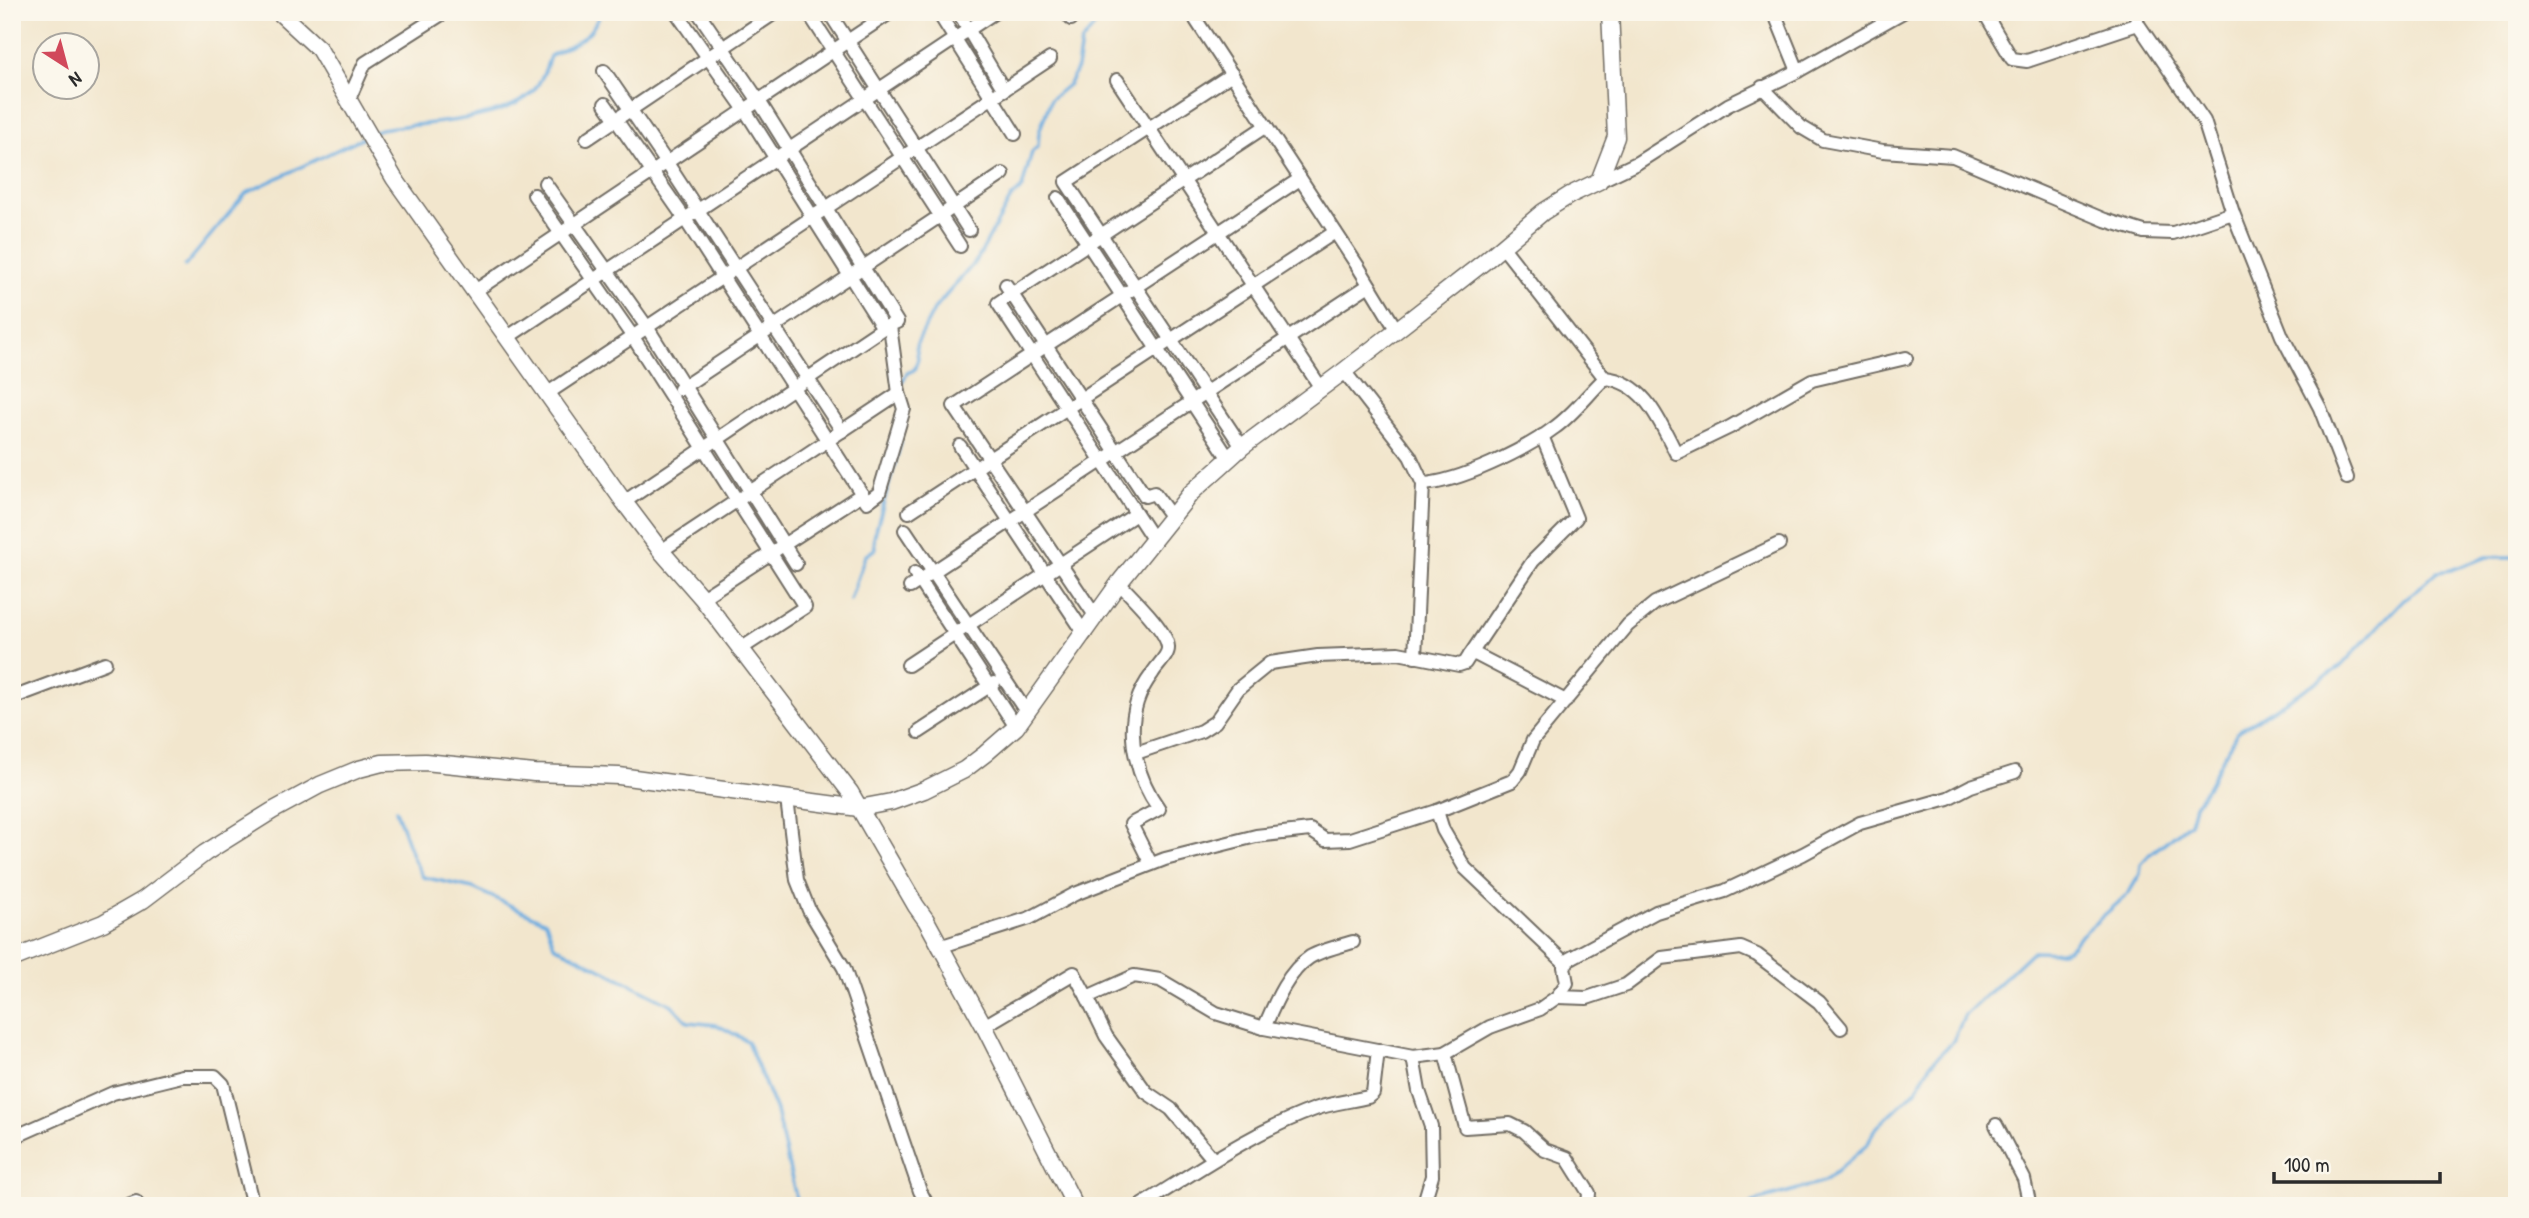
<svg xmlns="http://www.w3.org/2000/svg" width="2529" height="1218" viewBox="0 0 2529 1218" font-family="'Patrick Hand',sans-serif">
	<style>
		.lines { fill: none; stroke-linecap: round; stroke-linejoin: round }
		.stream { stroke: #6cacdf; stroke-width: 3.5 }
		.minor-casing { stroke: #716c64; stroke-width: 16 }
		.tertiary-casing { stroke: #716c64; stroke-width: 19 }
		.minor { stroke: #fff; stroke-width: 12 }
		.tertiary { stroke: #fff; stroke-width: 16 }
	</style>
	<rect width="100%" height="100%" fill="#fbf7ec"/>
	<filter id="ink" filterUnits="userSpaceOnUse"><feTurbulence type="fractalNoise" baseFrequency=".0143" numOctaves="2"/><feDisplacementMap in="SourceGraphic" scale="14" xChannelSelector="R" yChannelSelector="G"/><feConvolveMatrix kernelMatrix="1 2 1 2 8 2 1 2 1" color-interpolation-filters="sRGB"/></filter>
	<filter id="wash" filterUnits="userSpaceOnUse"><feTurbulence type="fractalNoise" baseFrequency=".00686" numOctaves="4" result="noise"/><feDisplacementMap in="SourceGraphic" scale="28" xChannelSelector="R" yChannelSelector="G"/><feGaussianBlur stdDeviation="1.57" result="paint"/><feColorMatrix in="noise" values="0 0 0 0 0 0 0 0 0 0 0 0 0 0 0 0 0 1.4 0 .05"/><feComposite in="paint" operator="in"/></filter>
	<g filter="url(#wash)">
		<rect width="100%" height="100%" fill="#f2e6cd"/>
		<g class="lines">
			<g class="stream">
				<path d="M1114 12H1119"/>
				<path d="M374 132 380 129C421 123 493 122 527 97 540 87 545 71 550 56 576 41 589 41 601 12"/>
				<path d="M185 266 246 193 364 137"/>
				<path d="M902 382 907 373 914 370 918 359 916 345 935 308 977 260 1011 198 1022 188 1032 152 1038 146 1039 132 1051 99 1069 84 1077 68 1081 43 1104 15 1109 12"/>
				<path d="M850 600 865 556 875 549 874 537 901 442"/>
				<path d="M396 810 413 858 423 877 473 888 546 922 554 945 672 1005 688 1022 717 1025 747 1041 776 1111 798 1206"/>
				<path d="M1749 1206 1759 1200 1824 1182 1868 1144 1874 1130 1916 1090 1930 1065 1953 1041 1965 1015 2033 951C2049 951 2068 956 2076 940L2128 894 2140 874 2141 864 2150 854 2190 823 2195 805 2208 786 2237 732 2340 667 2404 599 2411 595 2437 572 2451 570 2487 557H2517"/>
			</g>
		</g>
	</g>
	<g filter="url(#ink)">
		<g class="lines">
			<defs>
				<g id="minor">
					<path d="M676 12 745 110 883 328"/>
					<path d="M808 12 960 246"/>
					<path d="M829 12 969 230"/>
					<path d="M938 12 1015 134"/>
					<path d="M958 12 1004 90"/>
					<path d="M1067 12 1071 19"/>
					<path d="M1774 12 1798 71"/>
					<path d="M1984 12 2012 59 2027 61 2138 24"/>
					<path d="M2135 12 2138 24 2204 121 2233 213 2282 336 2320 408 2347 478"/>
					<path d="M1196 20 1359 268 1396 329"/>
					<path d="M604 71 667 163 842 431"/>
					<path d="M1232 74 1066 182 1242 447"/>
					<path d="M1117 80 1321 388"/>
					<path d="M1762 87 1801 127 1823 140 1883 151 1953 156 2105 220 2144 232 2173 233 2233 213"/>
					<path d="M349 99 365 63 445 12"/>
					<path d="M605 104 685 219 867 502 879 493 904 409 899 393 890 326"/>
					<path d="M587 139 776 12"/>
					<path d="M1599 181 1637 163 1728 105 1798 71 1903 12"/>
					<path d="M545 183 647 327 796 564"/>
					<path d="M534 195 633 337 805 607 739 650"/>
					<path d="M1058 198 1229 459"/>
					<path d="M1502 246 1605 378C1645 382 1660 422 1676 453L1730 427 1812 380 1906 358"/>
					<path d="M1006 285 1145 496 1154 493 1171 516"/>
					<path d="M475 291 891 12"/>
					<path d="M508 337 995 12"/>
					<path d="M1344 371 1410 456 1423 484 1415 657"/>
					<path d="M680 389 1003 174"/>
					<path d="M548 393 1050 59"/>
					<path d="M960 446 1085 634"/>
					<path d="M1423 484C1459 482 1525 450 1554 428 1573 415 1588 394 1605 378"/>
					<path d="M624 502 883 328 897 322 759 101 698 12"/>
					<path d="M909 512 1335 232"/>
					<path d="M905 530 1027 713"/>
					<path d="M1153 539 998 303 1266 126"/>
					<path d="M661 551 899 393"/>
					<path d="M915 573 1016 727"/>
					<path d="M1119 583C1131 596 1167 630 1168 647 1169 656 1156 666 1152 674 1146 682 1140 693 1137 702 1126 737 1138 780 1159 809L1131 824 1151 864"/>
					<path d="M910 587 1369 285"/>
					<path d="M702 598 862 494"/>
					<path d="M1096 617 954 406 1300 179"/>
					<path d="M1470 655 1533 561 1576 518 1542 436"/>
					<path d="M908 665 1136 514"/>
					<path d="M12 698 105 663"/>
					<path d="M919 732 994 683"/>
					<path d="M1136 753 1201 731 1215 722 1238 689 1270 663 1318 656 1398 653 1459 665 1465 663 1470 655 1475 654 1566 701"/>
					<path d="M787 799 797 880 809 910 844 968 920 1191 928 1206"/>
					<path d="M1437 811 1443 830 1465 868 1565 963"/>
					<path d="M939 947 1030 918 1075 894 1165 859 1256 836 1310 830 1325 840 1350 839 1437 811 1512 781 1520 771 1533 740 1628 625 1655 603 1779 544"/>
					<path d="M1087 997 1106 1036 1146 1092 1171 1109 1213 1159"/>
					<path d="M1557 997 1587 998 1626 985 1662 958 1741 948 1757 955 1819 1002 1841 1028"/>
					<path d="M984 1026 1074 973 1087 997 1134 976 1160 980 1216 1013 1264 1028 1413 1057 1445 1053 1490 1027 1540 1009 1557 997 1567 983 1564 967 1569 959 1656 912 1725 891 1803 854 1860 823 1948 798 1971 786 2015 772"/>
					<path d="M1264 1028C1274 1005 1287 972 1310 957 1322 950 1339 946 1353 942"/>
					<path d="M1445 1053 1465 1127 1510 1124 1524 1131 1545 1150 1567 1158 1589 1193 1588 1206"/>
					<path d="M1413 1057 1419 1091 1431 1126 1432 1176 1423 1206"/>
					<path d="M1996 1125 2024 1179 2030 1206"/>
					<path d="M12 1138 113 1093 182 1076H215L223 1084 253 1206"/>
					<path d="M126 1206 136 1202"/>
					<path d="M1140 1206C1197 1171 1252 1132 1315 1109 1332 1103 1351 1101 1368 1097L1373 1093 1378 1050"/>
				</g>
				<g id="tertiary">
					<path d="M279 12 319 49 394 178 624 502 661 551 702 598 850 792 916 906 926 920 984 1026 1075 1206"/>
					<path d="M12 959 103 923 143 900 205 853 272 811 320 785 359 769 382 763 425 762 534 773 619 776 859 808 891 802 924 790 964 770 985 754 1016 727 1119 583 1191 493 1242 447 1344 371 1484 262 1543 212 1570 195 1599 181 1616 137 1610 12"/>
				</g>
			</defs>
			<use href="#minor" class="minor-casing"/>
			<use href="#tertiary" class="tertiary-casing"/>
			<use href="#minor" class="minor"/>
			<use href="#tertiary" class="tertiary"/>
		</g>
	</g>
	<rect width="2529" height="1218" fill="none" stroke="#fbf7ec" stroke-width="42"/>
	<g transform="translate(66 66) rotate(144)"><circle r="33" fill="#fbf7ec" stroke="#a8a59f" stroke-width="2"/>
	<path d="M0-5L12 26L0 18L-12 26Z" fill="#d1495b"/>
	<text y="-10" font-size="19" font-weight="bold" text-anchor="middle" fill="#2b2b2b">N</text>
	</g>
	<path d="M2274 1172v10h166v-10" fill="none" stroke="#2b2b2b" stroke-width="3.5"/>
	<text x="2284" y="1172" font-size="21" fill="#2b2b2b" stroke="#fbf7ec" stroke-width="5" paint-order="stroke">100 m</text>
</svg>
